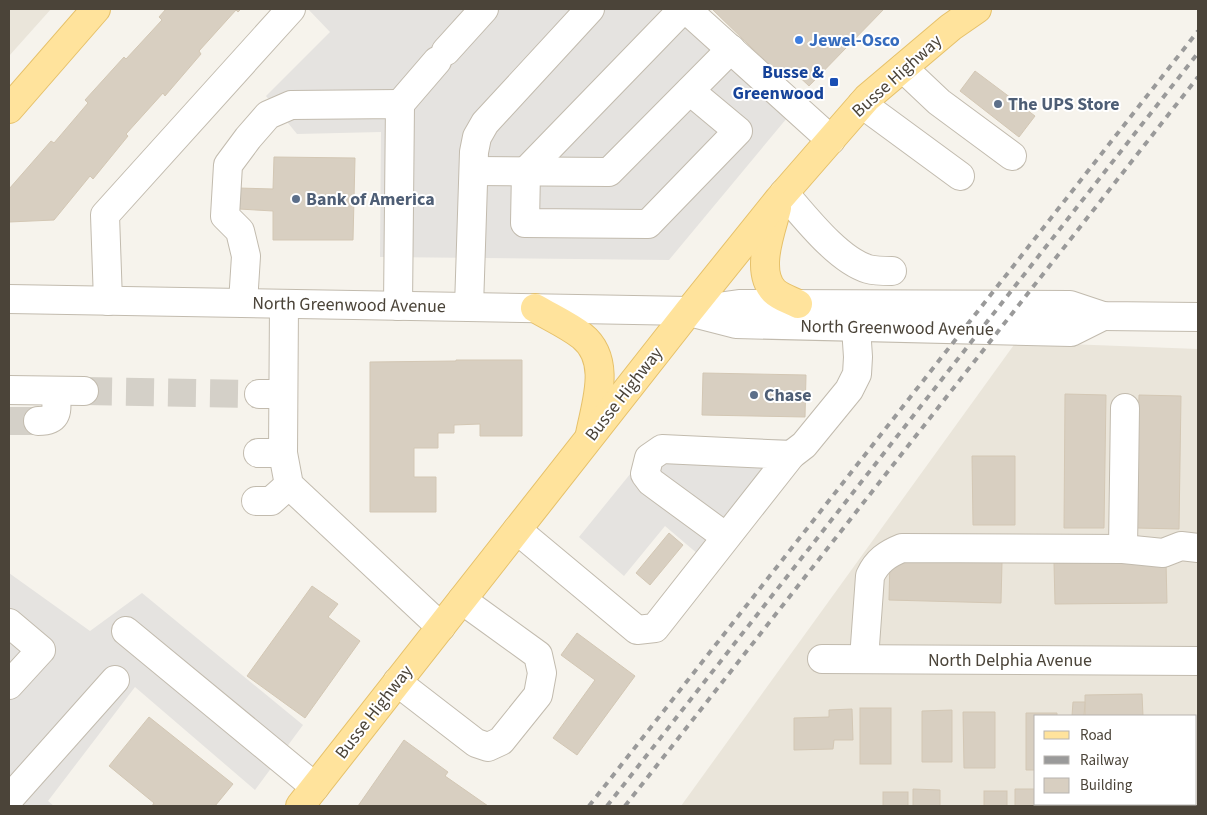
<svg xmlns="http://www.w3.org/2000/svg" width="1207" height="815" viewBox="0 0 1207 815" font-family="'Source Sans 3',sans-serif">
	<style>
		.residential { fill: #eae5da; fill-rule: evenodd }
		.parking { fill: #e5e3e0 }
		.building { fill: #d8cfc1; stroke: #d3c7b4 }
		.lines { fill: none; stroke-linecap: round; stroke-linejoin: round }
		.minor-tunnel { stroke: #d4d0c8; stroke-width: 28; stroke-dasharray: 28 14; stroke-linecap: butt }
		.minor-casing { stroke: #c2bbae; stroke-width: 30 }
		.major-casing { stroke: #e6c16a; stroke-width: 30 }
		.minor { stroke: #fff; stroke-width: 28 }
		.major { stroke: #ffe39c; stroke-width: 28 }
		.rail { stroke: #9a9a9a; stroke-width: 4; stroke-dasharray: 6 6; stroke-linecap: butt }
		.shop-dot { fill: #3f7fe0; stroke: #fff; stroke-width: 2 }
		.transit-dot { fill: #1a4fb4; stroke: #fff; stroke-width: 2 }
		.service-dot { fill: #5c6f8a; stroke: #fff; stroke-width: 2 }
		.labels { text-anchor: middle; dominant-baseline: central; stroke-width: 4; stroke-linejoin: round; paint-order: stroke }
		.shop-label { font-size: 18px; font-weight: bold; fill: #366cbe; stroke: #fff; text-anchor: start }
		.transit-label { font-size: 18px; font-weight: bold; fill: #164399; stroke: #fff; text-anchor: end }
		.street-label { font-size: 18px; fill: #4b4439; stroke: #fff }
		.service-label { font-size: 18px; font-weight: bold; fill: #4e5e75; stroke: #fff; text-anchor: start }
	</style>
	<rect width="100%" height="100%" fill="#f6f3ec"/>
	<g class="residential">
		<path d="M9 9H51L9 56Z"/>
		<path d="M1016 342 1198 349V806H681ZM1036 716H1196V804H1036Z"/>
	</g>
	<g class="parking">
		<path d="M308 9H670L787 118 669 260 380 257 381 132 297 134 266 96 330 32Z"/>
		<path d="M661 436 813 440 712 566 665 526 624 576 579 537Z"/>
		<path d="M9 573 90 631 142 593 303 725 255 790 135 687 48 801 54 806H9Z"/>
	</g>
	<g class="building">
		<path d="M166 9H241L238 12 236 10 199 51 201 54 165 96 163 93 126 134 128 136 93 179 90 176 54 220 9 222V189L51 141 54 143 88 103 85 100 124 57 126 59 162 20 159 17Z"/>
		<path d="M712 9H884L809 86 793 71 785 80Z"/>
		<path d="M975 71 1035 116 1019 137 960 91Z"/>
		<path d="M274 157 355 158 353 240H273V211L239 209 238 188 273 189Z"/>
		<path d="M456 360H522V436H480V424L454 425V433H438V448H414V477H436V512H370V362L456 361Z"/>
		<path d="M703 373 806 375 805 417 702 415Z"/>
		<path d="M1065 394 1106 395 1104 528H1064Z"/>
		<path d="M1139 395 1181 396 1179 529 1137 528Z"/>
		<path d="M972 456H1015V525H973Z"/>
		<path d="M669 533 683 545 650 585 636 573Z"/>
		<path d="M890 559 1002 562 1001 603 889 600Z"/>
		<path d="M1166 562 1167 603 1055 604 1054 563Z"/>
		<path d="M312 586 338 604 328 617 360 641 305 718 247 676Z"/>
		<path d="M577 633 635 676 577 755 553 738 595 680 561 655Z"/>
		<path d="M1142 694 1143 716H1085V695Z"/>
		<path d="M1073 702H1085L1084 716H1072Z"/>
		<rect x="860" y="708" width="31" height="56"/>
		<path d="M852 709 853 740H834L833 749 794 750V718L829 717V710Z"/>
		<path d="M952 710V762H922V711Z"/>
		<path d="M963 712H995V768H964Z"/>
		<path d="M1026 713H1057V716H1036V770H1026Z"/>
		<path d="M149 717 233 784 215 806H152L154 803 109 766Z"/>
		<path d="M404 740 448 772 445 776 488 806H358Z"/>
		<path d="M913 789 940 790V806H913Z"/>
		<path d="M1015 789H1036V804H1039V806H1015Z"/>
		<rect x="984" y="791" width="23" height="15"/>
		<rect x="883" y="792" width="25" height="14"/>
		<rect x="1093" y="804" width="38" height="2"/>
	</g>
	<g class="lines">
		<g class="minor-tunnel">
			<path d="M84 391 259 394"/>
			<path d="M9 421H38"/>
		</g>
		<defs>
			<g id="minor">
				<path d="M683 9 526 171 525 223 648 224 738 131 690 91"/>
				<path d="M686 9 831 140"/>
				<path d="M446 51 484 9"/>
				<path d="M903 68 939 102 1012 156"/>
				<path d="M400 104 437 61"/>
				<path d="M862 104 960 176"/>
				<path d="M474 171 609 172 731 49"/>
				<path d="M784 193C805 217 838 260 868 269 875 271 884 271 892 271"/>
				<path d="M9 299 689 311 739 304 1070 305 1103 316 1198 317"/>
				<path d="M108 301 105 215 291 9"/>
				<path d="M243 303 246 256 240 231 225 216 228 165 248 138 268 115 291 105 400 104 398 306"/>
				<path d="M284 304 283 453 289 485 441 627"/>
				<path d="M469 307 474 152 477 137 485 123 590 9"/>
				<path d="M697 314 736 324 1071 332 1103 316"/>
				<path d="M9 390 84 391"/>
				<path d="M259 394H283"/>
				<path d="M38 421C61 421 56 409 56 391"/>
				<path d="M258 453H283"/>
				<path d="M791 455 804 445 849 390 857 374 858 357 856 327"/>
				<path d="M256 501H271L289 485"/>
				<path d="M517 530 637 630 655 628 791 455 662 449 649 458 645 474 651 482 726 537"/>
				<path d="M1123 549 1125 408"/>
				<path d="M9 623 41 650 9 685"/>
				<path d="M126 631 315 787"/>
				<path d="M822 659 1198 661"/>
				<path d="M864 659 870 576C877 561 887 554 902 548L1123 549 1163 553 1181 546 1198 548"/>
				<path d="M397 682 476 743 488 747 501 741 538 695 542 673 538 655 462 600"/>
				<path d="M9 799 115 680"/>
			</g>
			<g id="major">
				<path d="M9 109 96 9"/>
				<path d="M777 208C771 231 755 271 774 291 780 297 790 300 798 304"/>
				<path d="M535 308C550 317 568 325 582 336 612 360 596 403 590 434"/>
				<path d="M300 806 689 311 779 199 867 98 951 27 977 9"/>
			</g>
		</defs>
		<use href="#minor" class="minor-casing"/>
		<use href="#major" class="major-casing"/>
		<use href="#minor" class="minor"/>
		<use href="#major" class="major"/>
		<g class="rail">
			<path d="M589 806 1198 31"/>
			<path d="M607 806 1198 53"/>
			<path d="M625 806 1198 77"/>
		</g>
	</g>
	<circle class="shop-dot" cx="799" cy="40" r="5"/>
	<rect class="transit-dot" x="829" y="77" width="10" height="10" rx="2.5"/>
	<g class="service-dot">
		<circle cx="998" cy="104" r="5"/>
		<circle cx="296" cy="199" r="5"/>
		<circle cx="754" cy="395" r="5"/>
	</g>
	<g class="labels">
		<g class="shop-label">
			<text x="809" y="40">Jewel-Osco</text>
		</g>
		<g class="transit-label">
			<text x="824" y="72">Busse &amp;<tspan x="824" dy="21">Greenwood</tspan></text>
		</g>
		<g class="street-label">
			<text transform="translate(897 76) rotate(-42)">Busse Highway</text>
			<text transform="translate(349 305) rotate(1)">North Greenwood Avenue</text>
			<text transform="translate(897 328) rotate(1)">North Greenwood Avenue</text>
			<text transform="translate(624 394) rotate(-52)">Busse Highway</text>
			<text x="1010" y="660">North Delphia Avenue</text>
			<text transform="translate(374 712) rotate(-52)">Busse Highway</text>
		</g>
		<g class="service-label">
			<text x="1008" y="104">The UPS Store</text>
			<text x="306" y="199">Bank of America</text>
			<text x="764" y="395">Chase</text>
		</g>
	</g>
	<rect width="1207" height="815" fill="none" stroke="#4b4439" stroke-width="20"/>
	<rect x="1034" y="715" width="162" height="90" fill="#ffffff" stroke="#b7b4b0"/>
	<rect x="1044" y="731" width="25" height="8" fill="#ffe39c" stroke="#b7b4b0"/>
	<text x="1080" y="740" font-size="15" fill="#4b4439">Road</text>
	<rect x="1044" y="756" width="25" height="8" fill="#9a9a9a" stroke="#b7b4b0"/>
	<text x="1080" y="765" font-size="15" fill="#4b4439">Railway</text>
	<rect x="1044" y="778" width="25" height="15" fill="#d8cfc1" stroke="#b7b4b0"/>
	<text x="1080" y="790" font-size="15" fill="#4b4439">Building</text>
</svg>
